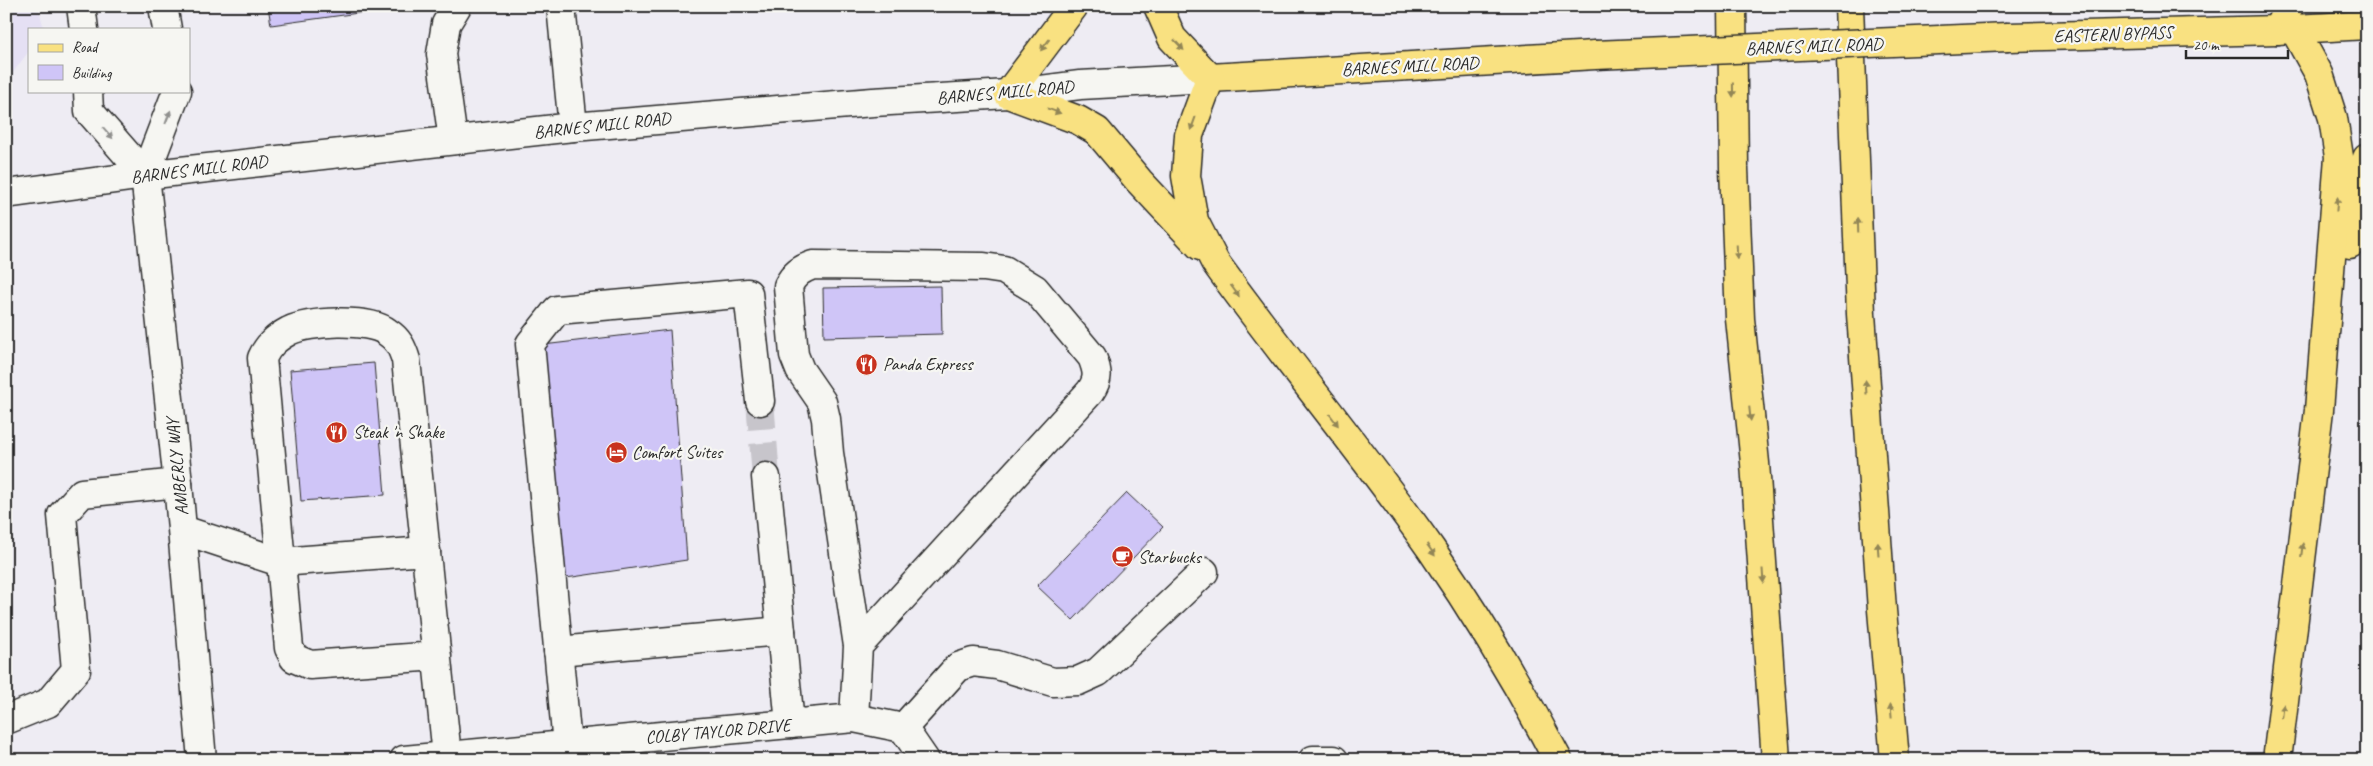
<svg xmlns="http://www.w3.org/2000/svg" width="2373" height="766" viewBox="0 0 2373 766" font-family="Caveat,sans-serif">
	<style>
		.built { fill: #e5e0f4 }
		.building { fill: #cfc5f7; stroke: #2b2b2b }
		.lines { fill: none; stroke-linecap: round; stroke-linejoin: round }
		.minor-tunnel { stroke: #c7c5cb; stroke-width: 28; stroke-dasharray: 28 14; stroke-linecap: butt }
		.minor-casing { stroke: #2b2b2b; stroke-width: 31 }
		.major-casing { stroke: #2b2b2b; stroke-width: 31 }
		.highway-casing { stroke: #2b2b2b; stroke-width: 31 }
		.minor { stroke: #f6f6f2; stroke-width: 28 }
		.major { stroke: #f9e181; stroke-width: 28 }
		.highway { stroke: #f9e181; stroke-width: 28 }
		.major-bridge-casing { stroke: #2b2b2b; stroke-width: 31; stroke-linecap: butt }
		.major-bridge { stroke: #f9e181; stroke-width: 28 }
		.oneway { fill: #928656 }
		.oneway2 { fill: #90908e }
		.labels { text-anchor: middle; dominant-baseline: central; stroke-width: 4.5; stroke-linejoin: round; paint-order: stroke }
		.street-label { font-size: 18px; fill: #2b2b2b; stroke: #f6f6f2 }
		.poi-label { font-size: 18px; fill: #2b2b2b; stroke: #f6f6f2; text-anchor: start }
	</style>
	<rect width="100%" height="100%" fill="#eeecf3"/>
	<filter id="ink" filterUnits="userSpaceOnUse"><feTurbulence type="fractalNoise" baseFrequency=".02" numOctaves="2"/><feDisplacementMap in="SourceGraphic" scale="10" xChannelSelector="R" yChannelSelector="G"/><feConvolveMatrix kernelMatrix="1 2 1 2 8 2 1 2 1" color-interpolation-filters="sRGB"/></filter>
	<g filter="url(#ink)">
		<path class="built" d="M6 6H38L44 29H29V51L6 82Z"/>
		<g class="building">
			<path d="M268 6H409L271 25Z"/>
			<path d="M941 286 942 334 824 337 823 288Z"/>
			<path d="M670 330 687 560 566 578 543 345Z"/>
			<path d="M374 363 385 495 301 501 290 370Z"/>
			<path d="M1127 493 1163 527 1073 620 1037 586Z"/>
		</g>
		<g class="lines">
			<path class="minor-tunnel" d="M760 401 766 477"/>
			<defs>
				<g id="minor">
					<path d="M81 6 84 29"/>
					<path d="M163 6 167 29"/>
					<path d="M561 6 573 127"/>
					<path d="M88 91 89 111 145 175"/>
					<path d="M177 91 145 175 178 483 202 760"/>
					<path d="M453 140 441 54 446 24 457 6"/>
					<path d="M6 194 145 175 573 127 873 102 1008 94 1080 85 1210 78"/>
					<path d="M766 477 790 724"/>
					<path d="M183 530 280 562 426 551"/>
					<path d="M558 651 781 631"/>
					<path d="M437 656 310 665 294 658 289 648 262 358C268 345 276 338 289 331 309 321 369 318 387 332 398 339 402 347 406 360 420 492 433 624 447 756"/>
					<path d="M854 718 858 646 1090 392C1099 379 1098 372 1092 357L1035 289 1004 270 984 267 813 265C801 269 794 274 788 286L794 355 800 370 822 402 826 419 829 453 858 646"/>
					<path d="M6 720 48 703 76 670 62 515 82 493 178 483"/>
					<path d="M903 728 958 667 973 662 997 665 1053 682 1078 681 1098 672 1204 572"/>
					<path d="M567 745 530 344 557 310 748 293 760 401"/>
					<path d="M404 760 854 718 903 728 925 760"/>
					<path d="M1313 760H1334"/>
				</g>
				<g id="major">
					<path d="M2008 37 2277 30 2367 25"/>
					<path d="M1210 78 1595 55"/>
				</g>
				<g id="highway">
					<path d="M1074 6 1008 94 1078 120 1097 131 1139 181 1200 246"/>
					<path d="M1158 6 1172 38 1210 78 1189 135 1186 176 1194 221 1215 262C1285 359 1362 451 1431 549 1478 617 1520 687 1558 760"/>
					<path d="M1732 6 1734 168 1740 319 1755 463 1776 760"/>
					<path d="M1849 6 1861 314 1882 610 1895 760"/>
					<path d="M2277 30 2289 6"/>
					<path d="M2350 244 2360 182 2367 158"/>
					<path d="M2277 760 2319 410 2339 157 2333 118 2319 74 2294 29"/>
				</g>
			</defs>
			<use href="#minor" class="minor-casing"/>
			<use href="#major" class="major-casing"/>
			<use href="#highway" class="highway-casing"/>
			<use href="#minor" class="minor"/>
			<use href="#major" class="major"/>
			<use href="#highway" class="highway"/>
			<defs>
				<path id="major-bridge" d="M1595 55 2008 37"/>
			</defs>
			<use href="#major-bridge" class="major-bridge-casing"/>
			<use href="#major-bridge" class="major-bridge"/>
		</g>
		<defs><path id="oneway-solid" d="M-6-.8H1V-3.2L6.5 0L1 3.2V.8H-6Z" transform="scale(1.25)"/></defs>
		<g class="oneway">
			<use href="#oneway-solid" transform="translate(1045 45) rotate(127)"/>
			<use href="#oneway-solid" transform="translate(1179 45) rotate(47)"/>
			<use href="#oneway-solid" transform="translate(1733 90) rotate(89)"/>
			<use href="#oneway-solid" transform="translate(1054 111) rotate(20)"/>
			<use href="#oneway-solid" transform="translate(1193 124) rotate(110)"/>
			<use href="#oneway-solid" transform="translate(2337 204) rotate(-85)"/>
			<use href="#oneway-solid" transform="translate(1858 225) rotate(-92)"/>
			<use href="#oneway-solid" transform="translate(1737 252) rotate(88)"/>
			<use href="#oneway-solid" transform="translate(1235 291) rotate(54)"/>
			<use href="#oneway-solid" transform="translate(1866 387) rotate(-94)"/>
			<use href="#oneway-solid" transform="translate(1750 414) rotate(84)"/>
			<use href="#oneway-solid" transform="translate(1334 420) rotate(53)"/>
			<use href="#oneway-solid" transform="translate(1878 549) rotate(-94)"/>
			<use href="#oneway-solid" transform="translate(1431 550) rotate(55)"/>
			<use href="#oneway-solid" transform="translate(2302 550) rotate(-83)"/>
			<use href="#oneway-solid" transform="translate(1763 576) rotate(86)"/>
			<use href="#oneway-solid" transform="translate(1891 711) rotate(-95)"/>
			<use href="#oneway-solid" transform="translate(2283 711) rotate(-83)"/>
		</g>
		<g class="oneway2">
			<use href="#oneway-solid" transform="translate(168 117) rotate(-69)"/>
			<use href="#oneway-solid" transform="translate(108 133) rotate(49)"/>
		</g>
	</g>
	<defs>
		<symbol id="restaurant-disc" viewBox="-11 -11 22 22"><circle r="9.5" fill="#c8321e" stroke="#f6f6f2"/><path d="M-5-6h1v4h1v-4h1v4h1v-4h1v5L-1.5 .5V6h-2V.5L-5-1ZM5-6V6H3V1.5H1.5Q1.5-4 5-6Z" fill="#fff"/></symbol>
		<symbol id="hotel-disc" viewBox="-11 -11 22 22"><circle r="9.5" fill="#c8321e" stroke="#f6f6f2"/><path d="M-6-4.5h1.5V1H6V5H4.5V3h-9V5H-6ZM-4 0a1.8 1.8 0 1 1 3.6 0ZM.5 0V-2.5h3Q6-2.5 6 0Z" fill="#fff"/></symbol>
		<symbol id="cafe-disc" viewBox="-11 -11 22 22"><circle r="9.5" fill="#c8321e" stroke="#f6f6f2"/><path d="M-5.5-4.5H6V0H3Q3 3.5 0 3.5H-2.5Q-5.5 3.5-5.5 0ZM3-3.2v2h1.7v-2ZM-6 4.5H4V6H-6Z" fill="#fff"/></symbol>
	</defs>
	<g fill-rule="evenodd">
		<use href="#restaurant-disc" x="854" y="352" width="25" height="25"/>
		<use href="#restaurant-disc" x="324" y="420" width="25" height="25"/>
		<use href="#hotel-disc" x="604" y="440" width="25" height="25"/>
		<use href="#cafe-disc" x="1110" y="544" width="25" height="25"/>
	</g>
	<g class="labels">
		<g class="street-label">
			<text transform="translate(2113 34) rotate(-2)">EASTERN BYPASS</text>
			<text transform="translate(1814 46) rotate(-2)">BARNES MILL ROAD</text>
			<text transform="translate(1410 66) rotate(-3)">BARNES MILL ROAD</text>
			<text transform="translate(1005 92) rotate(-5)">BARNES MILL ROAD</text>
			<text transform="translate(602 125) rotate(-6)">BARNES MILL ROAD</text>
			<text transform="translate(199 169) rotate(-7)">BARNES MILL ROAD</text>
			<text transform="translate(177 467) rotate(-96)">AMBERLY WAY</text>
			<text transform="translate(718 731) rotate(-5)">COLBY TAYLOR DRIVE</text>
		</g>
		<g class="poi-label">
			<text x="883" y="364">Panda Express</text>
			<text x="353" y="432">Steak 'n Shake</text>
			<text x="632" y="452">Comfort Suites</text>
			<text x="1138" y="557">Starbucks</text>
		</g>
	</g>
	<rect width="2373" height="766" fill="none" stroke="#f6f6f2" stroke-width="25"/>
	<rect x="12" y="12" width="2348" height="741" fill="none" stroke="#2b2b2b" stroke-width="2" filter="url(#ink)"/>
	<rect x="28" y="28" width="162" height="65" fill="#f6f6f2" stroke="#a5a5a2"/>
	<rect x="38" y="44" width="25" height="8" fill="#f9e181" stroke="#a5a5a2"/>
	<text x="72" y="52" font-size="15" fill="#2b2b2b">Road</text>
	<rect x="38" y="65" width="25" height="15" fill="#cfc5f7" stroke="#a5a5a2"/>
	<text x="72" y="78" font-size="15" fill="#2b2b2b">Building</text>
	<path d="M2186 50v8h102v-8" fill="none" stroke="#2b2b2b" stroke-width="2.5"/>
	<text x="2193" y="50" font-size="15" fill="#2b2b2b" stroke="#f6f6f2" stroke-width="4" paint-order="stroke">20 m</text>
</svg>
